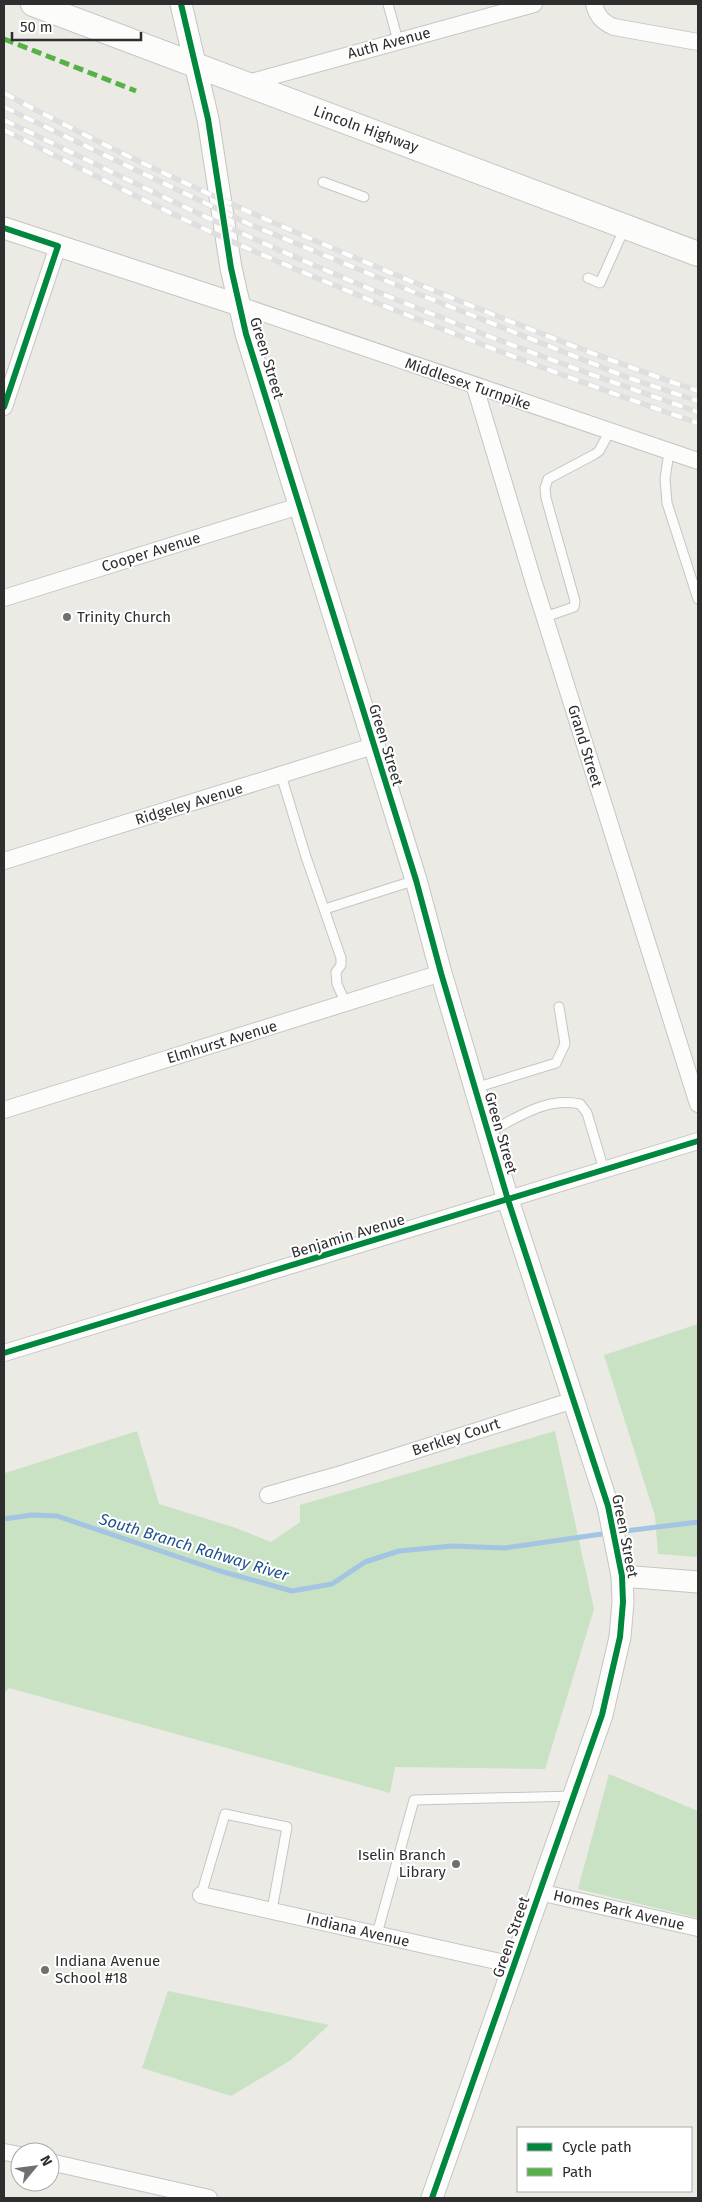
<svg xmlns="http://www.w3.org/2000/svg" width="702" height="2202" viewBox="0 0 702 2202" font-family="'Fira Sans',sans-serif">
	<style>
		.green { fill: #c9e2c3 }
		.lines { fill: none; stroke-linecap: round; stroke-linejoin: round }
		.stream { stroke: #a3c4e2; stroke-width: 5 }
		.service-casing { stroke: #c6c5c5; stroke-width: 11 }
		.minor-casing { stroke: #c6c5c5; stroke-width: 18 }
		.tertiary-casing { stroke: #c6c5c5; stroke-width: 23 }
		.secondary-casing { stroke: #c6c5c5; stroke-width: 26 }
		.service { stroke: #fcfcfb; stroke-width: 9 }
		.minor { stroke: #fcfcfb; stroke-width: 16 }
		.tertiary { stroke: #fcfcfb; stroke-width: 21 }
		.secondary { stroke: #fcfcfb; stroke-width: 24 }
		.rail-casing { stroke: #dfdfe0; stroke-width: 5.5 }
		.rail { stroke: #fff; stroke-width: 4; stroke-dasharray: 11; stroke-linecap: butt }
		.quiet { stroke: #56b246; stroke-width: 5; stroke-dasharray: 10 5; stroke-linecap: butt }
		.cycleway-casing { stroke: #fff; stroke-width: 9 }
		.cycleway { stroke: #00873e; stroke-width: 6 }
		.poi-dot { fill: #70706e; stroke: #fff; stroke-width: 2 }
		.labels { text-anchor: middle; dominant-baseline: central; stroke-width: 4; stroke-linejoin: round; paint-order: stroke }
		.street-label { font-size: 15px; fill: #2e2e2e; stroke: #fff }
		.poi-label { font-size: 15px; fill: #2e2e2e; stroke: #fff; text-anchor: start }
		.water-label { font-size: 16px; font-style: italic; fill: #1f5190; stroke: #fff }
	</style>
	<rect width="100%" height="100%" fill="#ebeae5"/>
	<g class="green">
		<path d="M698 1324V1557L658 1554 655 1516 604 1355Z"/>
		<path d="M137 1431 159 1504 236 1528 271 1542 300 1522V1505L555 1431 594 1609 545 1769 395 1767 390 1793 9 1688 4 1694V1471L5 1473Z"/>
		<path d="M609 1774 698 1811V1918L578 1889Z"/>
		<path d="M168 1991 329 2025 291 2060 231 2096 142 2068Z"/>
	</g>
	<g class="lines">
		<g class="stream">
			<path d="M4 1519 32 1515 57 1516 220 1571 292 1591 332 1584 365 1562 399 1551 452 1546 505 1548 609 1533"/>
			<path d="M617 1532 698 1522"/>
		</g>
		<defs>
			<g id="service">
				<path d="M388 4 398 41"/>
				<path d="M323 182 364 197"/>
				<path d="M588 278 600 283 625 227"/>
				<path d="M669 452 665 479 667 503 698 599"/>
				<path d="M545 617 574 607 575 601 546 498 545 488 548 479 595 454 599 451 610 431"/>
				<path d="M281 775 306 857 341 958V965L336 972 337 984 346 1004"/>
				<path d="M325 909 416 880"/>
				<path d="M475 1088 556 1063 565 1044 559 1007"/>
				<path d="M489 1132C519 1117 545 1097 580 1104L587 1113 604 1170"/>
				<path d="M201 1895 225 1814 287 1827 272 1910"/>
				<path d="M377 1934 414 1800 574 1796"/>
			</g>
			<g id="minor">
				<path d="M594 4C597 16 602 22 614 27L698 42"/>
				<path d="M244 84 534 4"/>
				<path d="M239 305 698 461"/>
				<path d="M475 387 533 580 698 1104"/>
				<path d="M4 407 58 246"/>
				<path d="M4 598 299 506"/>
				<path d="M4 861 373 746"/>
				<path d="M4 1110 441 973"/>
				<path d="M4 1353 698 1141"/>
				<path d="M268 1495 338 1475 574 1400"/>
				<path d="M539 1892 698 1928"/>
				<path d="M201 1895 514 1965"/>
				<path d="M4 2152 20 2155"/>
				<path d="M50 2162 209 2198"/>
			</g>
			<g id="tertiary">
				<path d="M181 4 208 119 231 268 246 334 416 880 441 973 508 1200 608 1506 622 1576 623 1602 620 1637 602 1715 432 2198"/>
				<path d="M4 228 239 305"/>
				<path d="M622 1576 698 1582"/>
			</g>
			<path id="secondary" d="M33 4 698 254"/>
		</defs>
		<use href="#service" class="service-casing"/>
		<use href="#minor" class="minor-casing"/>
		<use href="#tertiary" class="tertiary-casing"/>
		<use href="#secondary" class="secondary-casing"/>
		<use href="#service" class="service"/>
		<use href="#minor" class="minor"/>
		<use href="#tertiary" class="tertiary"/>
		<use href="#secondary" class="secondary"/>
		<defs>
			<g id="rail">
				<path d="M4 93C119 155 238 208 358 259 470 306 583 352 698 391"/>
				<path d="M4 107 249 224 411 291 629 378 698 401"/>
				<path d="M4 120C86 159 167 200 250 237 396 303 547 360 698 412"/>
				<path d="M4 130C85 170 166 213 249 249 396 313 546 371 698 423"/>
			</g>
		</defs>
		<use href="#rail" class="rail-casing"/>
		<use href="#rail" class="rail"/>
		<path class="quiet" d="M4 39 136 91"/>
		<defs>
			<g id="cycleway">
				<path d="M181 4 208 119 231 268 246 334 416 880 441 973 508 1200 608 1506 622 1576 623 1602 620 1637 602 1715 432 2198"/>
				<path d="M4 228 58 246 4 407"/>
				<path d="M4 1353 698 1141"/>
			</g>
		</defs>
		<use href="#cycleway" class="cycleway-casing"/>
		<use href="#cycleway" class="cycleway"/>
	</g>
	<g class="poi-dot">
		<circle cx="67" cy="617" r="5"/>
		<circle cx="456" cy="1864" r="5"/>
		<circle cx="45" cy="1970" r="5"/>
	</g>
	<g class="labels">
		<g class="street-label">
			<text transform="translate(389 43) rotate(-15)">Auth Avenue</text>
			<text transform="translate(366 129) rotate(20)">Lincoln Highway</text>
			<text transform="translate(267 358) rotate(73)">Green Street</text>
			<text transform="translate(468 384) rotate(19)">Middlesex Turnpike</text>
			<text transform="translate(151 552) rotate(-17)">Cooper Avenue</text>
			<text transform="translate(386 745) rotate(73)">Green Street</text>
			<text transform="translate(585 746) rotate(73)">Grand Street</text>
			<text transform="translate(189 804) rotate(-17)">Ridgeley Avenue</text>
			<text transform="translate(222 1042) rotate(-17)">Elmhurst Avenue</text>
			<text transform="translate(501 1133) rotate(74)">Green Street</text>
			<text transform="translate(348 1236) rotate(-17)">Benjamin Avenue</text>
			<text transform="translate(456 1437) rotate(-18)">Berkley Court</text>
			<text transform="translate(625 1536) rotate(79)">Green Street</text>
			<text transform="translate(619 1910) rotate(13)">Homes Park Avenue</text>
			<text transform="translate(358 1930) rotate(13)">Indiana Avenue</text>
			<text transform="translate(511 1937) rotate(-71)">Green Street</text>
		</g>
		<g class="poi-label">
			<text x="77" y="617">Trinity Church</text>
			<text x="446" y="1855" text-anchor="end">Iselin Branch<tspan x="446" dy="17">Library</tspan></text>
			<text x="55" y="1961">Indiana Avenue<tspan x="55" dy="17">School #18</tspan></text>
		</g>
		<g class="water-label">
			<text transform="translate(194 1547) rotate(17)">South Branch Rahway River</text>
		</g>
	</g>
	<rect width="702" height="2202" fill="none" stroke="#2e2e2e" stroke-width="10"/>
	<rect x="517" y="2127" width="175" height="65" fill="#ffffff" stroke="#ababab"/>
	<rect x="527" y="2143" width="25" height="8" fill="#00873e" stroke="#ababab"/>
	<text x="562" y="2152" font-size="15" fill="#2e2e2e">Cycle path</text>
	<rect x="527" y="2168" width="25" height="8" fill="#56b246" stroke="#ababab"/>
	<text x="562" y="2177" font-size="15" fill="#2e2e2e">Path</text>
	<g transform="translate(35 2167) rotate(61)"><circle r="24" fill="#ffffff" stroke="#ababab"/>
	<path d="M0-4L9 19L0 12L-9 19Z" fill="#70706e"/>
	<text y="-8" font-size="14" font-weight="bold" text-anchor="middle" fill="#2e2e2e">N</text>
	</g>
	<path d="M12 32v8h129v-8" fill="none" stroke="#2e2e2e" stroke-width="2.5"/>
	<text x="20" y="32" font-size="15" fill="#2e2e2e" stroke="#ffffff" stroke-width="4" paint-order="stroke">50 m</text>
</svg>
